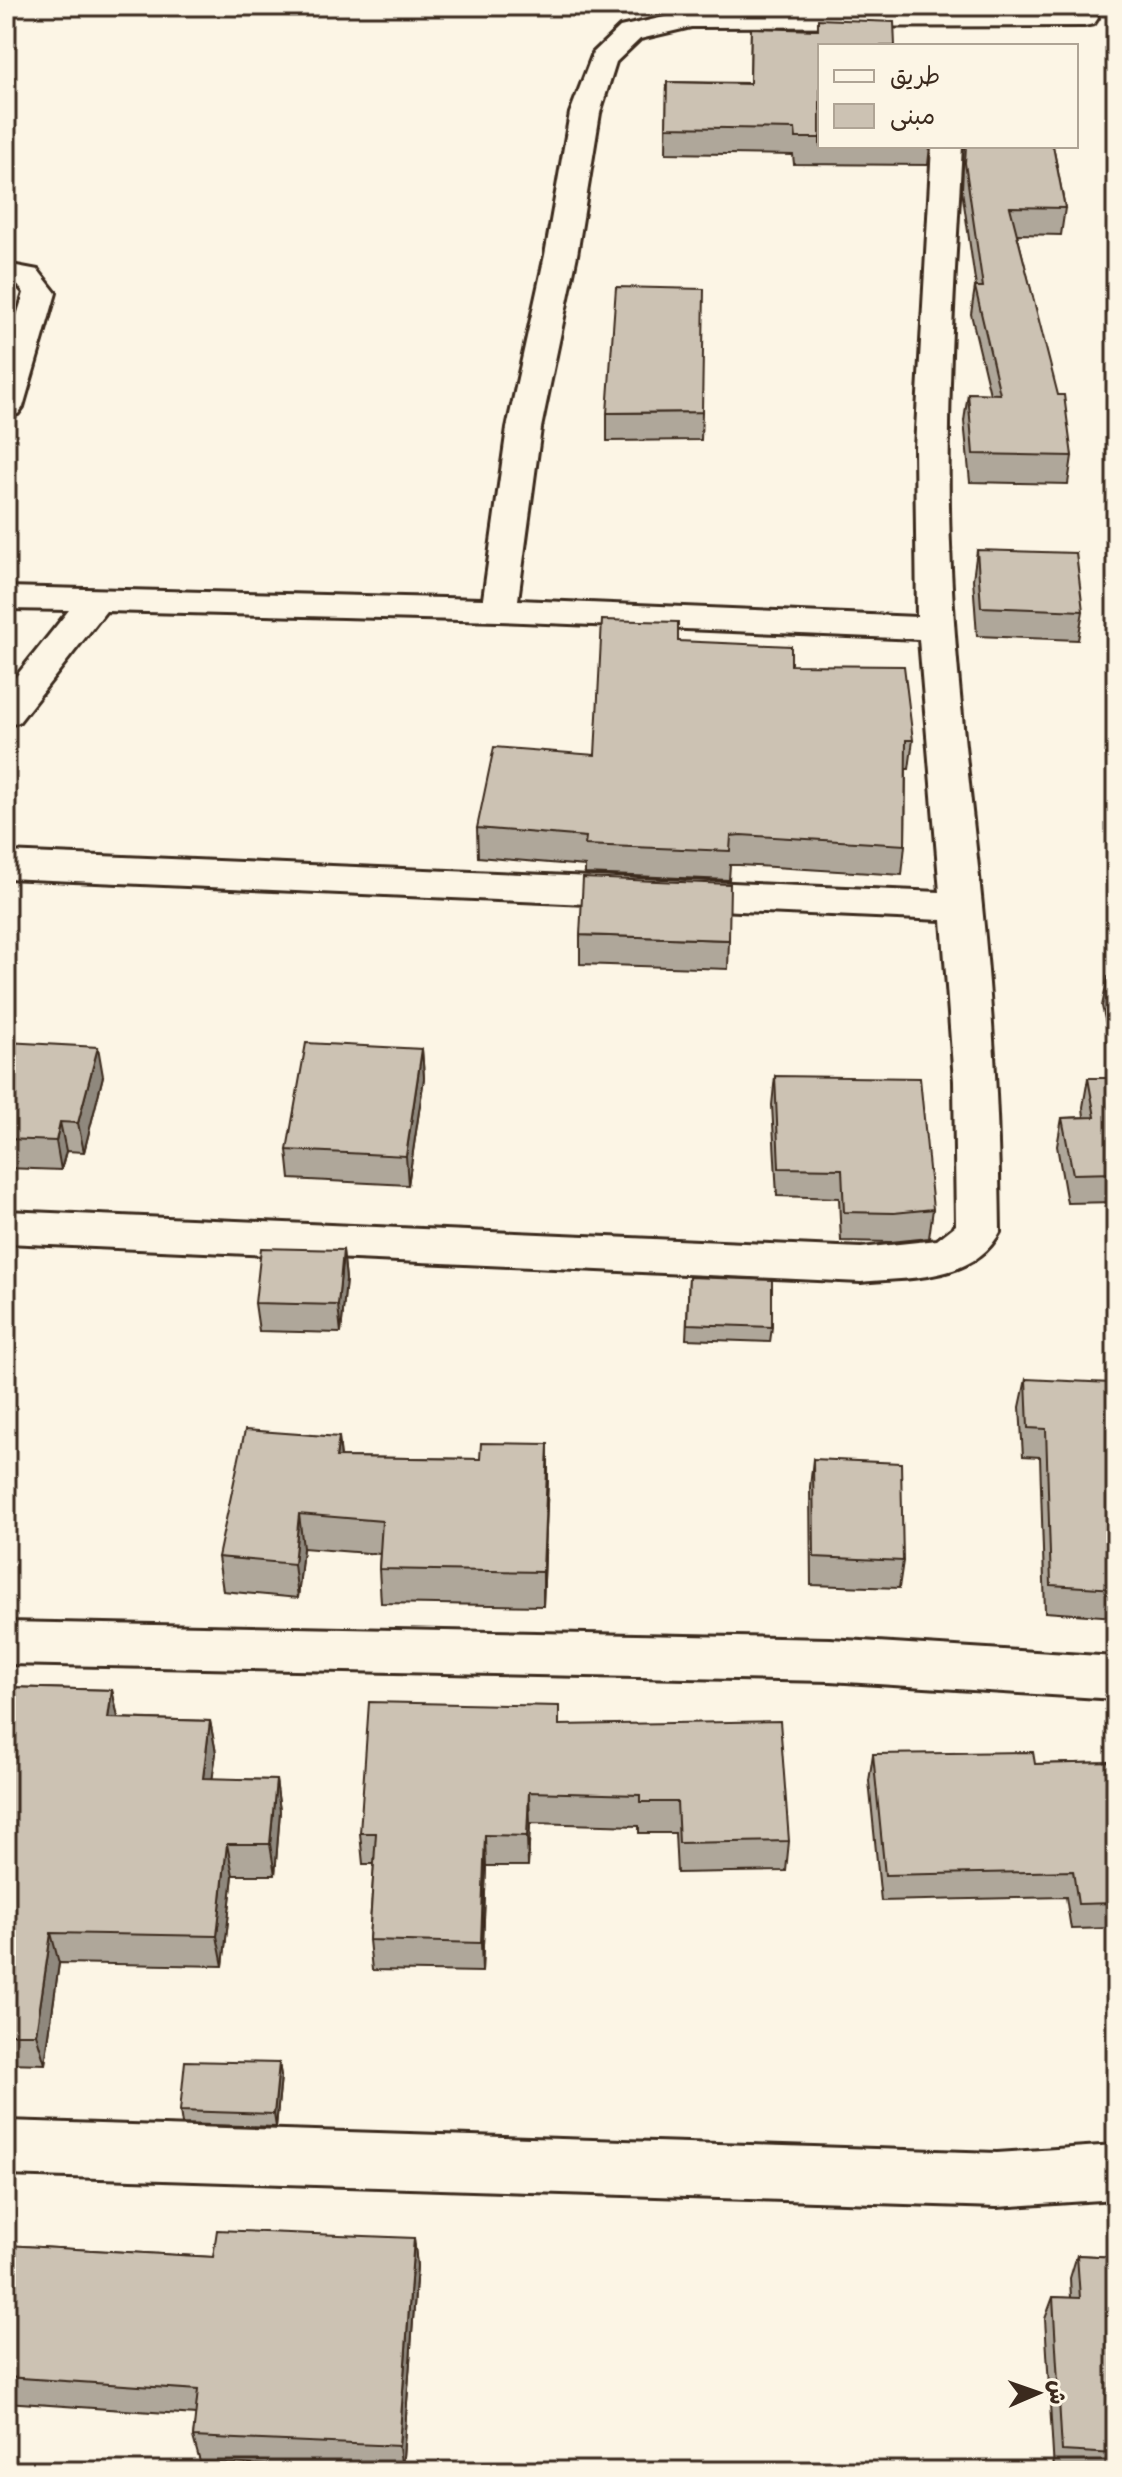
<svg xmlns="http://www.w3.org/2000/svg" width="1122" height="2477" viewBox="0 0 1122 2477" font-family="Caveat,'Playpen Sans Arabic',sans-serif">
	<style>
		.lines { fill: none; stroke-linecap: round; stroke-linejoin: round }
		.street-casing { stroke: #3b2a1e; stroke-width: 6 }
		.street { fill: #fcf5e5; fill-rule: evenodd }
		.wall { fill: #afa79a; stroke: #3b2a1e; stroke-width: 2 }
		.shaded-wall { fill: #8f887d; stroke: #3b2a1e; stroke-width: 2 }
		.building { fill: #ccc2b3; stroke: #3b2a1e; stroke-width: 2 }
	</style>
	<rect width="100%" height="100%" fill="#fcf5e5"/>
	<filter id="ink" filterUnits="userSpaceOnUse"><feTurbulence type="fractalNoise" baseFrequency=".0125" numOctaves="2"/><feDisplacementMap in="SourceGraphic" scale="16" xChannelSelector="R" yChannelSelector="G"/><feConvolveMatrix kernelMatrix="1 2 1 2 8 2 1 2 1" color-interpolation-filters="sRGB"/></filter>
	<g filter="url(#ink)">
		<g class="lines">
			<defs>
				<g id="street">
					<path d="M1064 6H1092L1098 18 1094 24 1084 26 691 27 640 39 616 62 600 113 577 255 541 428 518 600 917 617 915 448 932 146H962C954 287 944 428 951 569 956 682 971 795 982 906 993 1013 999 1124 1000 1232 973 1282 910 1277 861 1282L6 1243V1211L861 1248 937 1240 956 1225 954 1081 942 920 6 878V852L940 892 919 639 499 621 106 611 19 722 6 726V689L69 610 6 609V587L483 599 507 428 545 255 570 113 593 53 620 27 691 11 1066 10Z"/>
					<path d="M6 264 38 270 56 293 23 407 18 414 6 417V352L24 293 16 283 6 282Z"/>
					<path d="M6 1622 830 1639 1116 1657V1699L830 1681 6 1664Z"/>
					<path d="M6 2121 997 2153 1116 2145V2199L997 2207 6 2175Z"/>
				</g>
			</defs>
			<use href="#street" class="street-casing"/>
			<use href="#street" class="street"/>
		</g>
		<g class="wall">
			<path d="M818 19 820 46V146H930L928 165 794 164 793 155 666 153 667 82 750 83 751 28 818 30Z"/>
			<path d="M964 146H1053L1065 208 1061 235 1017 234 1072 456 1068 484 970 482 964 421 968 393 990 394 971 314 975 287H976L962 190Z"/>
			<path d="M702 412 701 440 607 441V413Z"/>
			<path d="M977 550 1083 611 1078 640 977 636 973 579Z"/>
			<path d="M678 641 791 665 913 740 909 769H906L905 845 902 875 739 865H730L729 880 585 874V866L478 857 477 828 595 755Z"/>
			<path d="M580 935 729 940 728 969 580 964Z"/>
			<path d="M1108 977H1116V1069L1102 1006Z"/>
			<path d="M6 1042 103 1076 84 1152 66 1151 61 1170 6 1168Z"/>
			<path d="M422 1049 424 1078 408 1185 290 1179 287 1150Z"/>
			<path d="M775 1076 933 1209 929 1238 891 1242 841 1241 839 1198 777 1196 772 1105Z"/>
			<path d="M1088 1078H1116V1202L1067 1203 1057 1146 1062 1118 1084 1117 1083 1107Z"/>
			<path d="M343 1250 346 1279 341 1333 259 1331 255 1303Z"/>
			<path d="M689 1277 772 1327 770 1342 686 1339Z"/>
			<path d="M1026 1379 1116 1442V1617L1045 1612 1040 1457 1023 1456 1020 1407Z"/>
			<path d="M339 1437 341 1457 480 1459 548 1444V1478L543 1606 381 1603 379 1569 380 1554 303 1548 298 1598 223 1591 218 1557Z"/>
			<path d="M813 1459 903 1561 899 1588 811 1585 810 1487Z"/>
			<path d="M6 1687 112 1690 118 1718 210 1721 216 1753 212 1779 276 1780 280 1811 275 1875H233L223 1966 59 1963 45 2064 6 2063Z"/>
			<path d="M559 1725 789 1841 786 1871 677 1873 675 1833H639V1826L530 1823 528 1866H486L482 1972 372 1970 369 1940 374 1864H363L360 1833Z"/>
			<path d="M873 1754 1035 1764 1116 1762V1928L1071 1929 1066 1897 881 1901 869 1781Z"/>
			<path d="M279 2063 281 2076 276 2127 182 2124 180 2111Z"/>
			<path d="M414 2238 417 2266 402 2471 200 2462 193 2437 196 2415 6 2402V2245L213 2257Z"/>
			<path d="M1077 2255 1116 2257V2471H1054L1045 2319 1053 2297 1071 2298 1070 2278Z"/>
		</g>
		<g class="shaded-wall">
			<path d="M98 1047 103 1076 84 1152 78 1123Z"/>
			<path d="M422 1049 424 1078 408 1185 406 1156Z"/>
			<path d="M60 1122 66 1151 61 1170 56 1141Z"/>
			<path d="M343 1250 346 1279 341 1333 338 1305Z"/>
			<path d="M339 1437 342 1471 336 1457Z"/>
			<path d="M6 1443 9 1456 6 1468Z"/>
			<path d="M548 1444V1478L543 1606V1572Z"/>
			<path d="M299 1514 303 1548 298 1598 294 1564Z"/>
			<path d="M112 1690 119 1722 108 1718Z"/>
			<path d="M210 1721 216 1753 208 1810 203 1778Z"/>
			<path d="M276 1780 280 1811 275 1875 270 1844Z"/>
			<path d="M529 1792 530 1823 528 1866 527 1836Z"/>
			<path d="M485 1835 486 1866 482 1972 481 1943Z"/>
			<path d="M227 1844 233 1875 223 1966 217 1936Z"/>
			<path d="M51 1933 59 1963 45 2064 36 2034Z"/>
			<path d="M279 2063 281 2076 276 2127 274 2114Z"/>
			<path d="M414 2238 417 2266 402 2471 399 2446Z"/>
		</g>
		<g class="building">
			<path d="M818 19 894 22 895 46H820V138H796L795 129 666 127 667 82 750 84 751 28 818 30Z"/>
			<path d="M966 146H1053L1065 208 1010 207 1058 395H1064L1072 456 973 454 968 393 1000 394 975 287H983L965 163Z"/>
			<path d="M616 287 704 289 702 412 607 413Z"/>
			<path d="M977 550 1076 553 1083 611 981 607Z"/>
			<path d="M602 620 678 622V641L791 646V665L904 666 913 740H906L905 845 741 835 731 836 730 851 585 845 586 837 477 828 494 747 595 755Z"/>
			<path d="M583 878 730 884 729 940 580 935Z"/>
			<path d="M1108 977H1116V1014Z"/>
			<path d="M6 1042 98 1047 78 1123 60 1122 56 1141 6 1139Z"/>
			<path d="M306 1043 422 1049 406 1156 287 1150Z"/>
			<path d="M775 1076 920 1078 933 1209 894 1213 844 1212 842 1169 779 1168Z"/>
			<path d="M1088 1078H1116V1173L1073 1174 1062 1118 1095 1117Z"/>
			<path d="M261 1248 343 1250 338 1305 255 1303Z"/>
			<path d="M689 1277 772 1280V1327L687 1324Z"/>
			<path d="M1026 1379 1111 1383 1116 1442V1589L1051 1585 1046 1429 1028 1428Z"/>
			<path d="M245 1430 339 1437 336 1457 480 1459 481 1443 548 1444 543 1572 379 1569 382 1521 299 1514 294 1564 218 1557Z"/>
			<path d="M813 1459 901 1463 903 1561 814 1557Z"/>
			<path d="M6 1687 112 1690 108 1718 210 1721 203 1778 276 1780 270 1844H227L217 1936 51 1933 36 2034H6Z"/>
			<path d="M369 1702 559 1706V1725L780 1721 789 1841 679 1843 677 1802H640V1795L529 1792 527 1836 485 1835 481 1943 369 1940 376 1833H360Z"/>
			<path d="M1033 1752 1035 1764 1116 1762V1903L1078 1904 1073 1871 885 1875 873 1754Z"/>
			<path d="M185 2061 279 2063 274 2114 180 2111Z"/>
			<path d="M217 2230 414 2238 399 2446 193 2437 198 2390 6 2377V2245L213 2257Z"/>
			<path d="M1077 2255 1116 2257V2454L1062 2451 1053 2297 1080 2298Z"/>
		</g>
	</g>
	<rect width="1122" height="2477" fill="none" stroke="#fcf5e5" stroke-width="32"/>
	<rect x="16" y="16" width="1090" height="2445" fill="none" stroke="#3b2a1e" stroke-width="3" filter="url(#ink)"/>
	<rect x="818" y="44" width="260" height="104" fill="#fcf5e5" stroke="#afa495" stroke-width="2"/>
	<rect x="834" y="70" width="40" height="12" fill="#fcf5e5" stroke="#afa495" stroke-width="2"/>
	<text x="890" y="84" font-size="24" fill="#3b2a1e">طريق</text>
	<rect x="834" y="104" width="40" height="24" fill="#ccc2b3" stroke="#afa495" stroke-width="2"/>
	<text x="890" y="124" font-size="24" fill="#3b2a1e">مبنى</text>
	<g transform="translate(1038 2393) rotate(88)" stroke="#fcf5e5" stroke-width="6" paint-order="stroke">
	<path d="M0-6L14 30L0 20L-14 30Z" fill="#3b2a1e"/>
	<text y="-12" font-size="22" font-weight="bold" text-anchor="middle" fill="#3b2a1e">ش</text>
	</g>
</svg>
